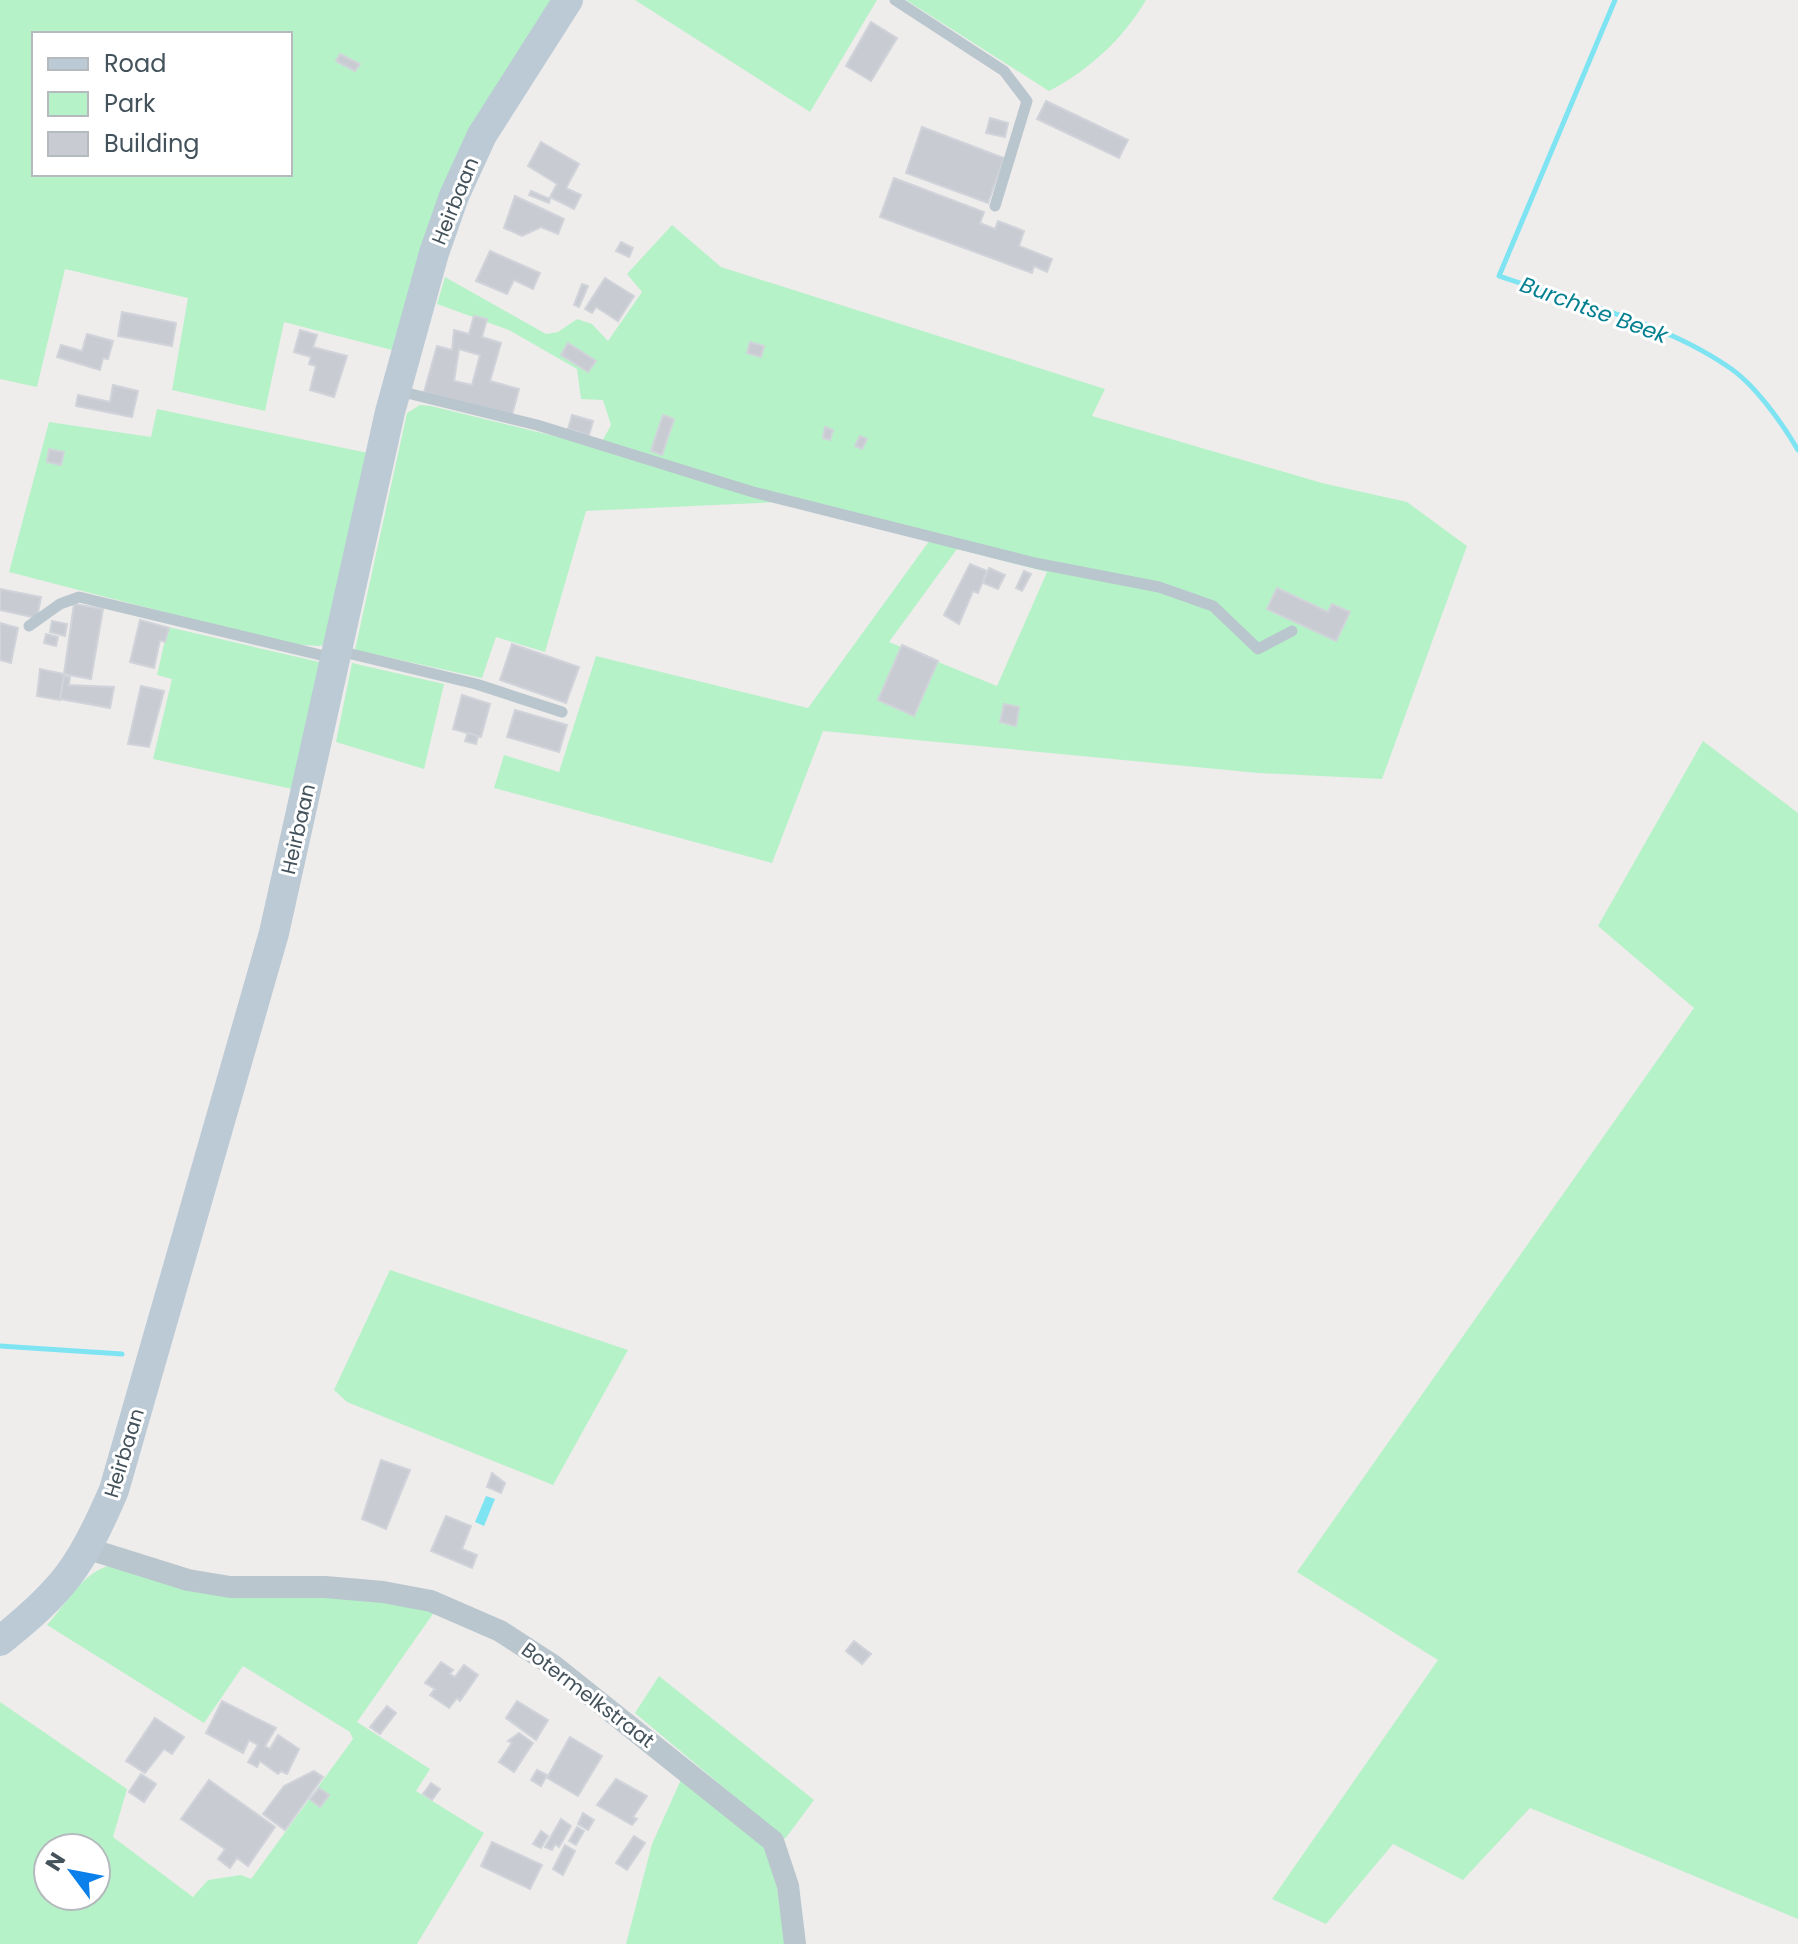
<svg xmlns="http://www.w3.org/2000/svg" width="1798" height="1944" viewBox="0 0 1798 1944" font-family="Poppins,sans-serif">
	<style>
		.green { fill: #b6f2c8; fill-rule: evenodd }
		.water { fill: #7fe4f2 }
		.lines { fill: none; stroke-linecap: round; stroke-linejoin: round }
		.stream { stroke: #7fe4f2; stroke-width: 5 }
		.building { fill: #c8ccd2; stroke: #d0d3d9; stroke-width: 2; fill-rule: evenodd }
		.lane { stroke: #b9c6cd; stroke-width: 11 }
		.street { stroke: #b9c6cd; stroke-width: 22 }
		.secondary { stroke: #bbcad5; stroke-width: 30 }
		.labels { text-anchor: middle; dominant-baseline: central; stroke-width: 6; stroke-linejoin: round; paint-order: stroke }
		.street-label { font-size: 20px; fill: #43525b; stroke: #fff }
		.water-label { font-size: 22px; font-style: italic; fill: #047f90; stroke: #fff }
	</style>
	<rect width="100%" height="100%" fill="#efecec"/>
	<g class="green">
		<path d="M0 0H556L396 351 284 322 265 411 172 390 188 298 65 269 37 387 0 379ZM34 34H290V174H34Z"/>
		<path d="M635 0H877L810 112Z"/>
		<path d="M906 0H1146C1123 39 1089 70 1049 91Z"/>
		<path d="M672 225 721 267 1105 389 1092 416 1322 483 1407 502 1467 546 1382 779 1258 773 823 731 772 863 494 788 504 755 559 772 596 656 808 708 930 540 778 502 586 511 545 652 496 637 482 678 355 650 407 413 420 405 431 406 599 447 611 425 603 400 581 399 577 369 509 330 437 304 445 277 546 334 558 332 577 319 592 324 608 341 642 292 627 274ZM957 549 1047 572 997 686 889 642Z"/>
		<path d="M157 409 368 453 331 642 320 646 288 644 9 572 49 422 151 437Z"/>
		<path d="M168 627 328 664 297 790 153 759 172 679 157 675Z"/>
		<path d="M352 663 444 684 424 769 336 742Z"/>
		<path d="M1703 741 1798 813V1919L1530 1808 1463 1880 1393 1844 1326 1924 1272 1899 1438 1660 1297 1572 1694 1008 1598 926Z"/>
		<path d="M390 1270 628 1350 553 1485 347 1402 334 1390Z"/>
		<path d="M110 1566 342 1593 435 1611 357 1722 430 1769 416 1791 484 1833 417 1944H0V1702L127 1789 113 1837 193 1897 208 1880 241 1875 251 1879 353 1739 350 1732 243 1666 204 1723 47 1625C64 1607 84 1570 110 1566ZM48 1848H96V1896H48Z"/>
		<path d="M659 1676 814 1800 785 1839 635 1713Z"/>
		<path d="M684 1773 763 1846 774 1869 786 1944H626L652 1844Z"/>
	</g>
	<path class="water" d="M486 1496 495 1499 484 1526 475 1522Z"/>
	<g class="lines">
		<g class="stream">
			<path d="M1615 0 1499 276C1574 302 1661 321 1727 366 1754 383 1782 423 1798 450"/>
			<path d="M0 1346 122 1354"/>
		</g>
	</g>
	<g class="building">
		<path d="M871 22 897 38 871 81 846 66Z"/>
		<path d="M340 54 360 64 355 71 336 61Z"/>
		<path d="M1046 101 1128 140 1119 158 1037 119Z"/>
		<path d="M990 118 1008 123 1005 137 986 133Z"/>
		<path d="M922 127 1004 158 988 203 906 173Z"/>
		<path d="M541 142 579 164 566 188 581 195 574 209 550 197 557 184 528 166Z"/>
		<path d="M894 178 984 212 980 223 995 229 998 221 1024 231 1019 246 1052 259 1047 272 1034 266 1032 273 880 217Z"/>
		<path d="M531 191 550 199 549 203 529 195Z"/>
		<path d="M515 196 564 219 558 234 541 227 522 236 504 228Z"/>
		<path d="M621 242 633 248 629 257 616 251Z"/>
		<path d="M490 251 540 273 533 289 514 280 507 294 476 281Z"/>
		<path d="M605 278 634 296 618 321 596 307 592 313 585 309Z"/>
		<path d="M582 284 588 286 579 307 574 305Z"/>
		<path d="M122 312 176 323 172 346 118 336Z"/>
		<path d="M474 316 487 319 482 337 501 343 490 381 519 389 512 415 424 392 437 346 452 350 454 330 469 334ZM459 349 480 355 472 385 454 381Z"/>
		<path d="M300 330 317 335 313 347 347 356 334 397 310 390 316 366 309 364 311 357 294 352Z"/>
		<path d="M87 334 113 341 108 359 103 358 100 370 57 357 61 345 82 351Z"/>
		<path d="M750 342 764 346 761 357 747 353Z"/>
		<path d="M568 343 596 361 588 372 561 355Z"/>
		<path d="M113 385 138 391 132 417 76 406 78 395 110 402Z"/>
		<path d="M572 415 593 421 589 435 568 429Z"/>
		<path d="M663 415 674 419 662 455 651 451Z"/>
		<path d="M825 427 833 430 830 440 823 438Z"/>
		<path d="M860 436 867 439 862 449 855 446Z"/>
		<path d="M49 449 64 452 61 465 47 462Z"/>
		<path d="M970 564 987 571 978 593 973 591 959 624 944 615Z"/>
		<path d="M989 568 1005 575 998 589 983 583Z"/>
		<path d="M1024 571 1031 574 1022 591 1016 588Z"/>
		<path d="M1277 588 1328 612 1332 604 1350 612 1336 641 1267 609Z"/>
		<path d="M0 589 41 597 37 618 0 610Z"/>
		<path d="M74 604 103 609 91 679 64 674Z"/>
		<path d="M140 620 169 628 165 642 160 640 154 668 130 662Z"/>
		<path d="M52 621 67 624 65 636 50 632Z"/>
		<path d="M0 623 18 628 11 663 0 660Z"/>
		<path d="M46 634 58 637 56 646 44 643Z"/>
		<path d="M512 644 579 667 566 703 500 680Z"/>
		<path d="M902 645 938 661 914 716 878 700Z"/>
		<path d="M40 669 64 674 60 700 37 696Z"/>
		<path d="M64 676 70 677 69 685 114 687 110 708 60 699Z"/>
		<path d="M141 686 164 691 149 747 128 744Z"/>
		<path d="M462 695 490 704 481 737 453 729Z"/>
		<path d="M1004 704 1019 707 1016 726 1000 722Z"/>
		<path d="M515 710 567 725 559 752 507 737Z"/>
		<path d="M468 733 478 736 476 744 465 741Z"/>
		<path d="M381 1460 410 1470 386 1529 362 1519Z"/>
		<path d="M492 1473 505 1483 501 1493 487 1487Z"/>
		<path d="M446 1516 471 1526 462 1549 477 1555 472 1568 431 1551Z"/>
		<path d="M854 1641 871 1654 862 1664 846 1651Z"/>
		<path d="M441 1662 453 1670 450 1674 455 1677 464 1665 478 1675 460 1701 457 1698 449 1708 430 1695 435 1689 425 1683Z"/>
		<path d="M222 1701 276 1728 265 1746 270 1749 278 1735 299 1749 287 1774 281 1771 278 1774 260 1761 257 1767 248 1762 258 1745 249 1740 243 1753 206 1733Z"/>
		<path d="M517 1701 548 1720 536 1740 506 1718Z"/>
		<path d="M387 1706 396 1713 380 1734 370 1727Z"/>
		<path d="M155 1718 184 1737 172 1754 164 1749 145 1773 126 1761Z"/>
		<path d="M519 1733 533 1743 514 1772 499 1762 512 1743 508 1741Z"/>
		<path d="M570 1737 602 1756 578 1796 547 1778Z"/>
		<path d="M537 1770 547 1775 541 1786 531 1780Z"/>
		<path d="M314 1771 323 1777 285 1830 263 1814 284 1786Z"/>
		<path d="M141 1774 156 1784 144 1802 129 1792Z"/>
		<path d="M616 1779 647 1796 633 1817 637 1819 632 1825 597 1805Z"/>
		<path d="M209 1780 275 1827 248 1866 237 1858 230 1868 218 1859 225 1849 181 1819Z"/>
		<path d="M431 1783 440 1789 432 1800 423 1794Z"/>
		<path d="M319 1788 329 1795 320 1807 310 1799Z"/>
		<path d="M583 1813 594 1820 588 1830 578 1824Z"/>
		<path d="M561 1819 571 1826 559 1847 555 1844 552 1850 545 1847Z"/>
		<path d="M577 1827 584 1831 576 1845 569 1841Z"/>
		<path d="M541 1831 548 1836 541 1848 533 1844Z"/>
		<path d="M634 1836 645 1843 627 1870 616 1863Z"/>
		<path d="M492 1842 542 1865 530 1889 481 1866Z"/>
		<path d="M565 1845 575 1851 563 1875 553 1869Z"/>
	</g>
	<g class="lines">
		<g class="lane">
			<path d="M895 0 1004 71 1027 101 995 206"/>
			<path d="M399 391 537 425 753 492 1035 563 1159 587 1213 606 1258 649 1292 631"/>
			<path d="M29 626 60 604 79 597 333 658"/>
			<path d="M339 651 476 684 562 712"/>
		</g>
		<path class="street" d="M89 1549 188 1580 230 1587H325L383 1592 431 1601 500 1631 554 1666 773 1841 788 1886 795 1944"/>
		<path class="secondary" d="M0 1641C64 1590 82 1565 114 1490L274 933 390 412 434 253 454 196 482 135 568 0"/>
	</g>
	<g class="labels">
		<g class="street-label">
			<text transform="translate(455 201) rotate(-68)">Heirbaan</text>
			<text transform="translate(298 829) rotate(-77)">Heirbaan</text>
			<text transform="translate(124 1453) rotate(-73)">Heirbaan</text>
			<text transform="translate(588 1695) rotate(37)">Botermelkstraat</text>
		</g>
		<g class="water-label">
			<text transform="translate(1594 310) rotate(20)">Burchtse Beek</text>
		</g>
	</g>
	<rect x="32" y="32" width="260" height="144" fill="#ffffff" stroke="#b4babd" stroke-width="2"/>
	<rect x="48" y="58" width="40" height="12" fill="#bbcad5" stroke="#b4babd" stroke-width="2"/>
	<text x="104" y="72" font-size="24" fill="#43525b">Road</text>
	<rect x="48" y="92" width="40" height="24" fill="#b6f2c8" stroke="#b4babd" stroke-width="2"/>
	<text x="104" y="112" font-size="24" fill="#43525b">Park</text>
	<rect x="48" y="132" width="40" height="24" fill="#c8ccd2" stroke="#b4babd" stroke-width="2"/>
	<text x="104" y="152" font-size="24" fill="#43525b">Building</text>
	<g transform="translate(72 1872) rotate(302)"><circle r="38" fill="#ffffff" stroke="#b4babd" stroke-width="2"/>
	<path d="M0-6L14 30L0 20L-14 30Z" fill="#0b7fea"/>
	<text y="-12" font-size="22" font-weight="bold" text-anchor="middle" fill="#43525b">N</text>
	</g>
</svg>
